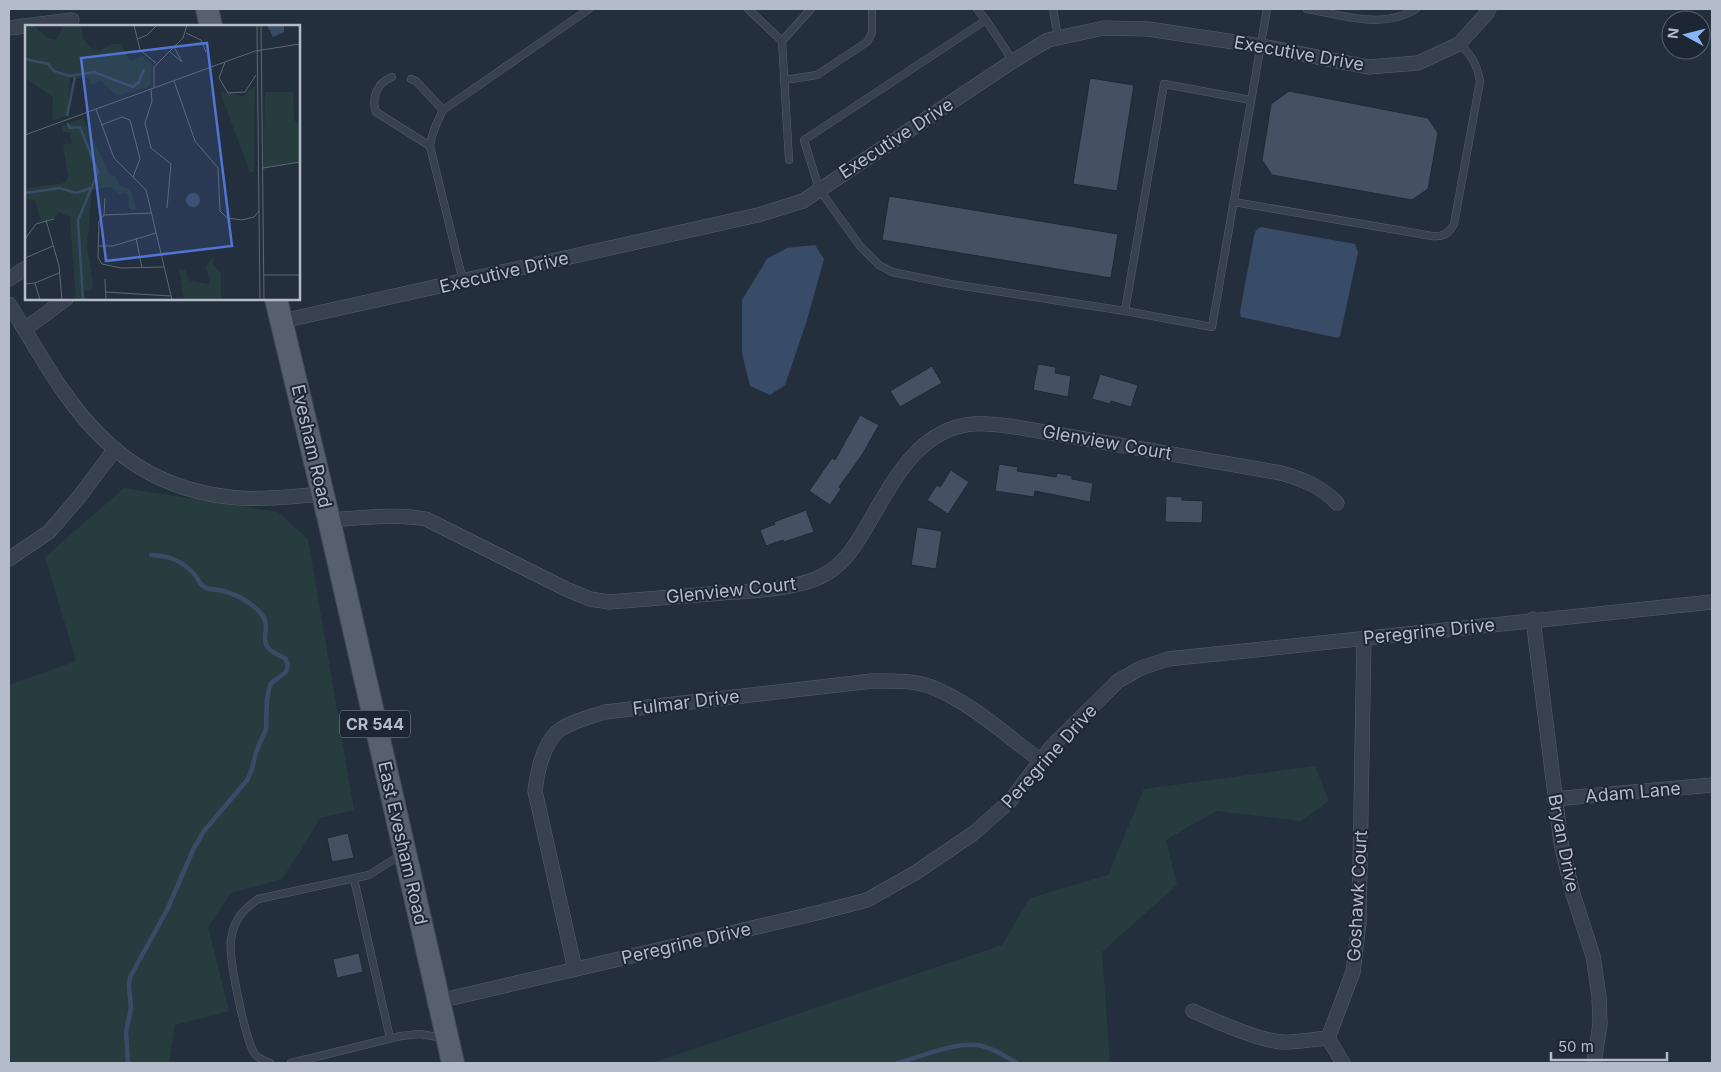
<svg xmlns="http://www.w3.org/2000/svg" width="1721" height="1072" viewBox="0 0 1721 1072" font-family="Inter,sans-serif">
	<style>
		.green { fill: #263c3f }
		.water { fill: #394c67 }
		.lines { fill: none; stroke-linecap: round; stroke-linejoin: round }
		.stream { stroke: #394c67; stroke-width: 4.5 }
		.building { fill: #455162; stroke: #1f2835 }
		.service-casing { stroke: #565f6c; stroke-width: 8 }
		.minor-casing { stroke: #565f6c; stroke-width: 15 }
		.primary-casing { stroke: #414a57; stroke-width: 24 }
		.service { stroke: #38414e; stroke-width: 7 }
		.minor { stroke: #38414e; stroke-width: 14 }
		.primary { stroke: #56606e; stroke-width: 22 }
		.labels { text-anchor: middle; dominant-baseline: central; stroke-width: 4; stroke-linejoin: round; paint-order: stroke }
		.shield { fill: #1d2633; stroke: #878f9c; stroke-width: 1 }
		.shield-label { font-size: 16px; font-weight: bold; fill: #b4bcc9 }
		.street-label { font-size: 18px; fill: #b4bcc9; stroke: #1d2633 }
		.inset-river { fill: none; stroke: #394c67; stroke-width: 2.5 }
		.inset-road { fill: none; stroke: #5e6776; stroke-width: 1 }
		.view { fill: #5274d3; fill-opacity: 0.15; stroke: #5274d3; stroke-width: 2.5 }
		.inset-edge { fill: none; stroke: #b4bcc9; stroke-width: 2.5 }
	</style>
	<rect width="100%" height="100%" fill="#242f3e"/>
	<g class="green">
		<path d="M124 488 278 512 308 539 354 810 320 818 302 849 282 879 231 893 208 927 229 1011 175 1025 169 1063H9V685L76 661 45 557Z"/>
		<path d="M1315 766 1329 801 1301 821 1216 811 1166 840 1177 885 1102 952 1110 1063H652L1002 945 1030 898 1108 875 1144 789Z"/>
	</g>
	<g class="water">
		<path d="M1261 227 1355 244 1358 252 1340 336 1338 338 1241 317 1240 312 1254 236 1256 230Z"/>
		<path d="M815 245 824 259 807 320 785 385 770 395 750 386 742 353V300L767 259 787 248Z"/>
	</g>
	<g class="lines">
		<g class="stream">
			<path d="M128 1063 126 1032 131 1008 129 986 130 977 167 910 194 848 204 831 248 779 252 769 256 752 266 729 267 699 269 689 271 683 286 672 288 665 285 658C248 644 277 632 260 612 249 601 234 593 219 590 214 589 209 590 204 587 200 584 198 579 195 575 182 560 169 556 151 555"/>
			<path d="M897 1063C922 1057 956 1040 982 1046 995 1049 1006 1057 1017 1063"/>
		</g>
	</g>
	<g class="building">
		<path d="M1090 78 1134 85 1117 191 1073 184Z"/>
		<path d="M1289 91 1428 118 1438 133 1428 189 1412 200 1272 175 1262 160 1271 104Z"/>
		<path d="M889 196 1118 234 1111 278 882 240Z"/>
		<path d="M1038 364 1056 367 1055 373 1071 376 1068 397 1033 390Z"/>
		<path d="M932 366 942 383 900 407 890 391Z"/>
		<path d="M1100 374 1138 385 1131 407 1111 401 1110 404 1092 399Z"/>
		<path d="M860 415 879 425 862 455 839 487 841 489 830 505 809 491 832 458 835 460Z"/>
		<path d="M999 464 1018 467 1017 471 1056 477 1057 473 1072 476V479L1093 483 1090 502 1035 491 1034 497 995 491Z"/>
		<path d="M951 470 969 482 948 514 927 500 937 485 940 487Z"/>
		<path d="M1166 496 1182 497V500L1203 501 1202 523 1165 522Z"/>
		<path d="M806 510 814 532 784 542 783 540 766 546 760 530 775 524 774 522Z"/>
		<path d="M917 527 942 531 936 569 911 565Z"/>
		<path d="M348 833 354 858 332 862 327 838Z"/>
		<path d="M359 953 363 972 337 978 333 959Z"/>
	</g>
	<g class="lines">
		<defs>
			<g id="service">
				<path d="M748 9 782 41 789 160"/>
				<path d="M977 9 986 20"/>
				<path d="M1053 9 1058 37"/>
				<path d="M1307 9C1342 15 1384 30 1416 9"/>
				<path d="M782 41 811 9"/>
				<path d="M1013 61 986 20 804 140 819 189 860 246 879 265 892 272 951 284 1125 311"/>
				<path d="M392 77C377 83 371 97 376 112L430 146"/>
				<path d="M411 79 416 81 443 110"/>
				<path d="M784 80 817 75 867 42 872 33V9"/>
				<path d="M1251 100 1164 84 1125 311 1212 327 1267 9"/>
				<path d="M1234 202 1432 236C1443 237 1449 234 1454 224L1480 81C1477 65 1472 55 1459 44"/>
				<path d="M463 281 430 146C432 132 437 122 443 110L589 9"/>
				<path d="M354 879 390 1038"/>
				<path d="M270 1063C264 1061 258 1058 254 1053 245 1037 228 957 231 940 234 919 242 911 258 899L369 875 402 854"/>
				<path d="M291 1063 401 1036 420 1034 444 1038"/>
			</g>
			<g id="minor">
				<path d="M9 28 72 20"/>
				<path d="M9 279 26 268"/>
				<path d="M9 304C28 334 45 366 66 395 110 457 162 492 239 498 267 500 295 496 323 494"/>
				<path d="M282 321 758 215 803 201 1013 61 1048 40 1104 28 1148 29 1261 46 1368 67 1418 63 1459 44 1487 13 1489 9"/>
				<path d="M25 329 66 299"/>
				<path d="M329 520C361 518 394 513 426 519L568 590 590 599 609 602C647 599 685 596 723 593 750 591 796 589 820 577 841 567 852 551 864 531 890 488 915 429 973 424 987 423 1001 425 1015 427L1281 473C1302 479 1321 486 1337 503"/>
				<path d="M9 559 49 532 79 497 115 449"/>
				<path d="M1533 619 1561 843 1573 894 1593 956 1599 996 1600 1024 1594 1063"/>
				<path d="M1554 799 1712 785"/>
				<path d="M575 969 535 791C537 773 543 745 557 732 569 722 590 717 605 712L872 681C890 681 911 680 929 686 968 700 1007 736 1041 761"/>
				<path d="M439 1001 821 912 867 900 915 873 974 833 1010 801 1052 746 1118 681 1141 668 1168 659 1712 602"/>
				<path d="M1193 1011C1215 1021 1257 1040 1281 1042 1296 1043 1313 1039 1328 1038"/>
				<path d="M1328 1038 1353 972 1359 923 1364 638"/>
				<path d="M1328 1038 1343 1063"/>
			</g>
			<g id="primary">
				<path d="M207 9 211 26"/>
				<path d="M276 299 329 520 453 1063"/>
			</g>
		</defs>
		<use href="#service" class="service-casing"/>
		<use href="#minor" class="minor-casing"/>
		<use href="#primary" class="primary-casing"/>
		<use href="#service" class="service"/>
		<use href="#minor" class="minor"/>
		<use href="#primary" class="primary"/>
	</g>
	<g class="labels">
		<rect class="shield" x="340" y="710.5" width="70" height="27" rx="4"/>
		<g class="shield-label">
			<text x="375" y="724">CR 544</text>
		</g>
		<g class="street-label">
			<text transform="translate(1299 53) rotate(10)">Executive Drive</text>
			<text transform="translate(896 138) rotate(-33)">Executive Drive</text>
			<text transform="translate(504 272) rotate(-13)">Executive Drive</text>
			<text transform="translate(1107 442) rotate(10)">Glenview Court</text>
			<text transform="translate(312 446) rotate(77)">Evesham Road</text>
			<text transform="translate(731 590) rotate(-6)">Glenview Court</text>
			<text transform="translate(1429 631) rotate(-6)">Peregrine Drive</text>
			<text transform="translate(686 702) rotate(-7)">Fulmar Drive</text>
			<text transform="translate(1049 756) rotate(-48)">Peregrine Drive</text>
			<text transform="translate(1633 792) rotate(-5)">Adam Lane</text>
			<text transform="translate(403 843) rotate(77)">East Evesham Road</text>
			<text transform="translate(1564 843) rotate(79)">Bryan Drive</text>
			<text transform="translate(1357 896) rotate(-87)">Goshawk Court</text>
			<text transform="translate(686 943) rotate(-13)">Peregrine Drive</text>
		</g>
	</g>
	<g transform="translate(25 25)">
		<rect width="275" height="275" fill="#242f3e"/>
		<path d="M0 0H8L23 13 31 15 39 0H56L58 14 66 23 74 26 87 19H96L105 36 117 31 127 40 126 58 123 62 92 71 76 56 66 60 64 53H45L43 90 27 96 28 72 0 53ZM230 61 229 147H225L195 67 218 71ZM240 67H268L269 95 275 100V137L238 143ZM58 93 85 150 91 152 95 161 106 164 111 184 107 186 104 183V173L100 168 95 170 86 162 67 165 62 220 68 259 66 265 58 266V272L66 275H51L45 192 33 187 29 194 16 196 10 175 0 174 3 163 40 158 43 151 38 120 47 118 44 107H38L36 102ZM189 230 188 240 196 248V275H159L154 244 161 246 162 253 166 256 185 259 181 242Z" fill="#263c3f"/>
		<path d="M242 0H259V7L248 12ZM161 175a7 7 0 1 1 14 0a7 7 0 1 1-14 0Z" fill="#394c67"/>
		<path class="inset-river" d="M0 34 23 39 29 46 44 51 69 47 108 62 114 57 119 44M42 91 50 52M42 98 45 103 55 102 73 147 53 195 58 275M0 168 35 163 51 168 66 163"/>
		<path class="inset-road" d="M109 0 115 25 131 38M232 0 235 275M236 0 239 275M161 8 176 15 181 27M112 14 122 10 132 0M144 26 157 37 149 22M200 37 194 53 203 68 220 67 231 50M149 56 170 116 193 143 195 186 202 193 217 195M129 63V42L158 13 162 0M126 64 127 76 120 98 126 123 146 139 142 183M71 84 89 133 121 165 147 275M76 100 97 92 105 95 115 134 108 152M0 110 230 26 275 19M238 143 275 137M79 190 74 196 73 232 77 239 96 243 139 242M79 190 127 188M79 190 80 173M21 195 34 241 37 275M217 195 229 192 234 186M111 213 117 243M0 214 11 199 29 194M73 221H88L131 208M0 233 28 221M239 250H275M80 254 81 275M10 258 15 275M0 259 10 258 34 248M80 267 146 271"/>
		<path class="view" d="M182 18 207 221 81 236 56 33Z"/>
		<rect width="275" height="275" class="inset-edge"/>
	</g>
	<rect width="1721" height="1072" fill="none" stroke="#b4bcc9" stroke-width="20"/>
	<g transform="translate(1686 35) rotate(277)"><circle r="24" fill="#1d2633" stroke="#59626f"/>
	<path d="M0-4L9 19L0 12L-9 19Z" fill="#8ab4f8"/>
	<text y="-8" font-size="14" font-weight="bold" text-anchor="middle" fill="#b4bcc9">N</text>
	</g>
	<path d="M1551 1052v8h116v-8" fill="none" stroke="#b4bcc9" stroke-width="2.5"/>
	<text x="1558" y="1052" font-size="15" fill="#b4bcc9" stroke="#1d2633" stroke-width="4" paint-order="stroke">50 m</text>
</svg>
